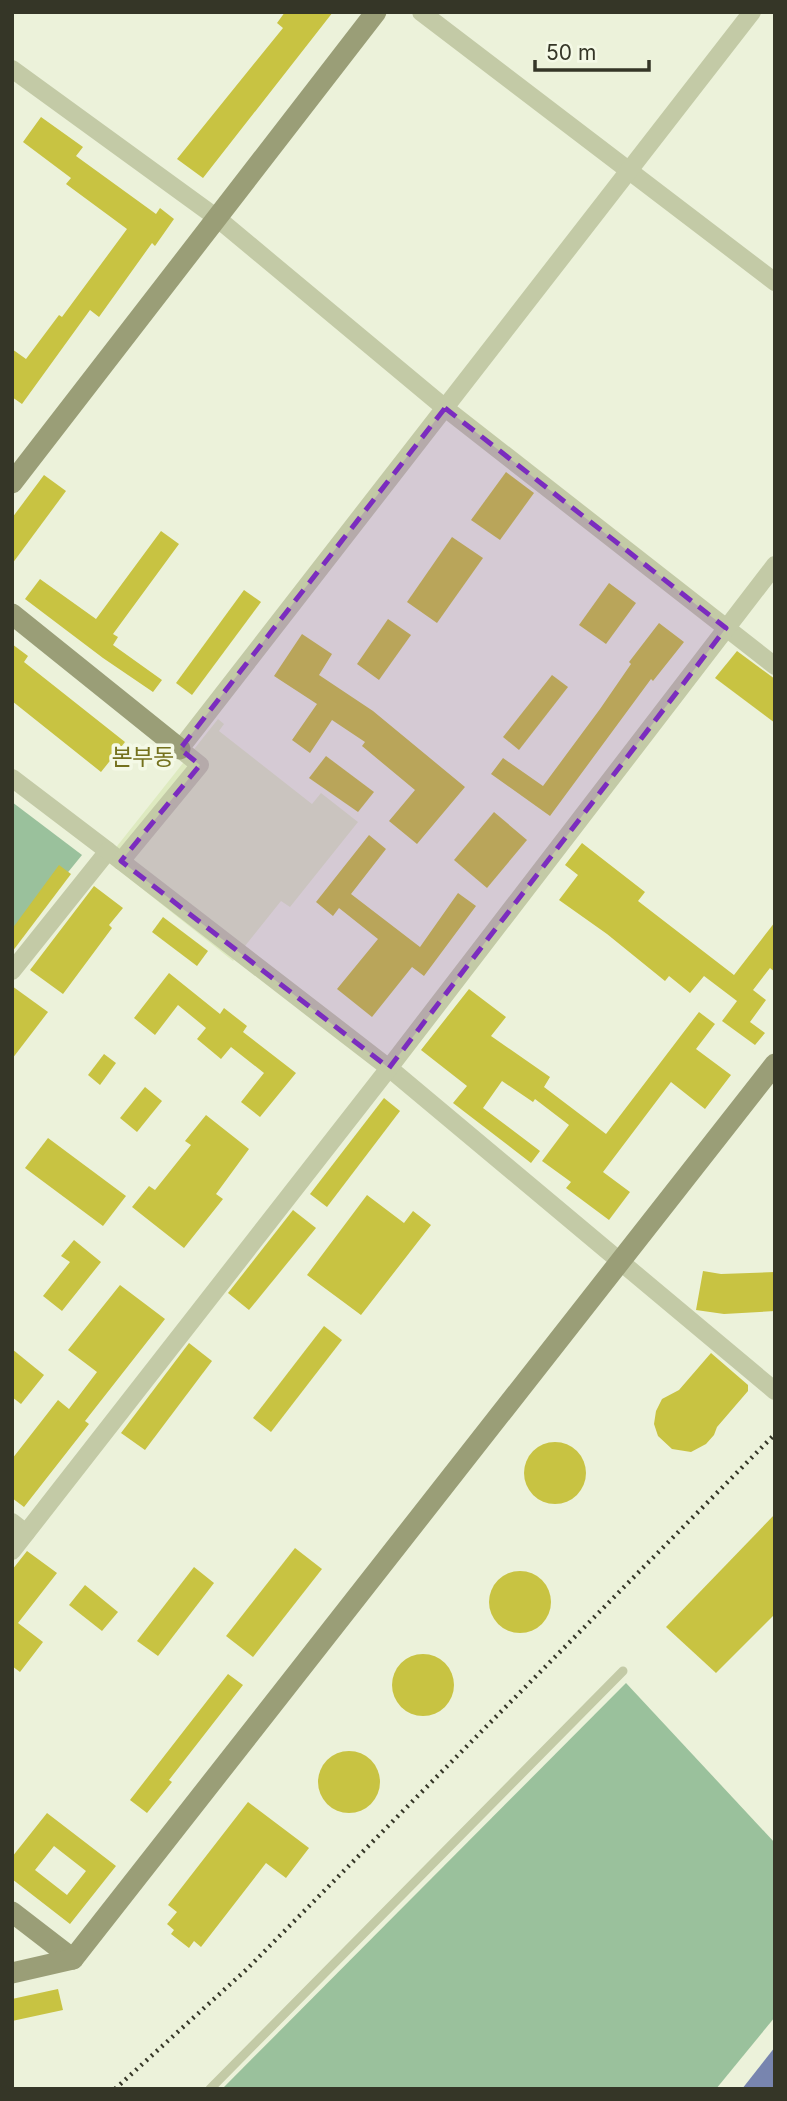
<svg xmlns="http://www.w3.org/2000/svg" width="787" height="2101" viewBox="0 0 787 2101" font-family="Inter,'Noto Sans KR',sans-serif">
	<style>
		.green { fill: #9ac19c }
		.plaza { fill: #deeac0 }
		.water { fill: #7885af }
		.building { fill: #c8c342; fill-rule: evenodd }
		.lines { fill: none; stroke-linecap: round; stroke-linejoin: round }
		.lane { stroke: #c3caa6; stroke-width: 9 }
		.street { stroke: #c3caa6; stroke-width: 18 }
		.secondary { stroke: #9a9e77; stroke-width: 21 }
		.rail { stroke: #353627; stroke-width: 4.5; stroke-dasharray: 2 5; stroke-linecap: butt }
		.marked { fill: #7b2cbf; fill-opacity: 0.2; stroke: #7b2cbf; stroke-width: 5; stroke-dasharray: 14 9; stroke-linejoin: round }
		.labels { text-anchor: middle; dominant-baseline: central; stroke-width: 7; stroke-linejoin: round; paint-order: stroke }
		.quarter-label { font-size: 23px; fill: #74711d; stroke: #f4f9e6 }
	</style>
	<rect width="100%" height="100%" fill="#ecf2da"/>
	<g class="green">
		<path d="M12 802 82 855 12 941Z"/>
		<path d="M626 1683 775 1843V2017L716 2089H222Z"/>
	</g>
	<path class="plaza" d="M218 719 224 724 219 731 312 804 321 793 358 822 290 907 281 901 233 961 106 860Z"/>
	<path class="water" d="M775 2047V2089H742Z"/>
	<g class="building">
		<path d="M285 12H333L203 178 177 159 283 28 277 23Z"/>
		<path d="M41 117 83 147 76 156 156 214 160 208 174 219 155 246 152 243 99 317 90 310 22 404 12 397V349L26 359 59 315 62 317 127 229 66 184 71 178 23 142Z"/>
		<path d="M506 472 534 493 500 540 471 520Z"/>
		<path d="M44 475 66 491 12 564V518Z"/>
		<path d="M161 531 179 544 113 634 118 637 113 645 162 680 153 692 103 658 25 599 40 579 96 619Z"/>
		<path d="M452 537 483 558 437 623 407 602Z"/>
		<path d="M609 583 636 603 606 644 579 625Z"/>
		<path d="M244 590 261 602 192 695 176 683Z"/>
		<path d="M388 619 411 635 379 680 357 664Z"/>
		<path d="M659 623 684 642 653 681 651 679 550 816 491 774 503 758 543 786 600 709 631 664 629 662Z"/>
		<path d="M302 634 332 654 319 675 373 711 465 787 417 844 389 821 415 790 362 746 365 742 332 720 310 753 292 740 317 704 274 676Z"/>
		<path d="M12 644 28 656 24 662 125 742 101 772 12 701Z"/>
		<path d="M737 651 775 679V723L715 678Z"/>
		<path d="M552 675 568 687 519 750 503 737Z"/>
		<path d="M326 756 374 792 358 812 309 778Z"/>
		<path d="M494 812 527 840 487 888 454 860Z"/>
		<path d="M369 835 386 849 351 894 420 947 458 893 476 906 424 976 412 967 372 1017 337 989 378 939 339 908 333 916 316 902Z"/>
		<path d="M582 843 645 892 638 901 734 975 775 922V972L770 968 753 990 766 1000 750 1022 765 1033 755 1045 722 1021 737 1001 704 976 690 993 669 976 665 981 607 934 559 900 578 875 565 865Z"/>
		<path d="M59 865 71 874 12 952V929Z"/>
		<path d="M94 886 123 908 109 925 112 928 63 994 30 970Z"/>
		<path d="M163 917 208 951 197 966 152 932Z"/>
		<path d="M169 973 220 1014 224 1008 247 1026 243 1032 296 1073 260 1117 241 1102 264 1073 231 1047 221 1059 197 1039 206 1028 178 1005 155 1035 134 1018Z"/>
		<path d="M12 986 48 1012 12 1059Z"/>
		<path d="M469 989 506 1017 491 1036 550 1077 544 1087 606 1134 699 1012 715 1024 696 1049 731 1075 705 1109 671 1082 603 1172 630 1192 609 1220 566 1188 571 1182 542 1161 569 1125 535 1099 533 1102 502 1081 483 1108 540 1151 531 1163 453 1103 467 1086 421 1050Z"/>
		<path d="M104 1054 116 1063 100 1085 88 1075Z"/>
		<path d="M145 1087 162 1101 137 1132 120 1118Z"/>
		<path d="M384 1098 400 1111 327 1207 310 1194Z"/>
		<path d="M206 1115 249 1149 216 1194 223 1199 184 1248 132 1207 149 1186 155 1190 191 1145 185 1141Z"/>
		<path d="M48 1138 126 1196 103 1226 25 1168Z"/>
		<path d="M367 1195 404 1223 413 1211 431 1225 361 1315 307 1275Z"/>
		<path d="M293 1210 316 1228 249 1310 228 1293Z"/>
		<path d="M74 1240 101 1262 62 1311 43 1296 70 1262 61 1256Z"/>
		<path d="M703 1271 721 1274 775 1272V1311L724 1314 696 1310Z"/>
		<path d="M120 1285 165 1319 85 1421 89 1424 24 1507 12 1498V1459L58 1400 69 1409 97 1372 68 1350Z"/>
		<path d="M324 1326 342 1340 271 1432 253 1418Z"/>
		<path d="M189 1343 212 1361 145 1450 121 1433Z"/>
		<path d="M12 1349 44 1375 21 1404 12 1397Z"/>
		<path d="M711 1353 748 1385V1391L717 1427 714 1435 706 1444 691 1452 672 1449 658 1436 654 1424 656 1411 662 1399 679 1390Z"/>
		<circle cx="555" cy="1473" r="31"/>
		<path d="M775 1514V1614L716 1673 666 1627Z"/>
		<path d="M295 1548 322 1569 253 1657 226 1636Z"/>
		<path d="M27 1551 57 1573 18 1623 43 1642 20 1672 12 1666V1570Z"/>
		<path d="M194 1567 214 1583 158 1656 137 1641Z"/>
		<circle cx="520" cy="1602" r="31"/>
		<path d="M85 1585 118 1612 102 1631 69 1605Z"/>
		<circle cx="423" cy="1685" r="31"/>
		<path d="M228 1674 243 1685 169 1780 172 1782 147 1813 130 1800Z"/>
		<circle cx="349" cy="1782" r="31"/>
		<path d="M248 1802 309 1848 286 1878 266 1863 201 1947 194 1941 189 1948 171 1934 174 1930 167 1924 177 1912 168 1905Z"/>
		<path d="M47 1813 116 1866 70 1924 12 1879V1857ZM54 1846 86 1871 67 1895 35 1870Z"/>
		<path d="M58 1989 63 2010 12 2021V1999Z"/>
	</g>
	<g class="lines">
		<path class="lane" d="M210 2089 623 1671"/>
		<g class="street">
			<path d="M421 12 775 282"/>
			<path d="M12 69 217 218 445 408 775 666"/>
			<path d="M12 778 108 851 12 971"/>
			<path d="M108 851 389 1068 775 1391"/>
			<path d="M121 861 200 765 180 749 752 12"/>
			<path d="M12 1522 26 1533"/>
			<path d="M12 1551 389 1068 775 565"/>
		</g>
		<g class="secondary">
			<path d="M12 483 376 12"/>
			<path d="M12 614 180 749"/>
			<path d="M12 1912 73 1959"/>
			<path d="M12 1973 73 1959 775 1064"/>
		</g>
		<path class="rail" d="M115 2089 247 1969 775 1434"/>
	</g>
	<path class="marked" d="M445 408 726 628 389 1068 121 861 200 765 180 749Z"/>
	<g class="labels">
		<g class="quarter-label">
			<text x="143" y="757">본부동</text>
		</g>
	</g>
	<rect width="787" height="2101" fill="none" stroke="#353627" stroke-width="28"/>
	<path d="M535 60v10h114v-10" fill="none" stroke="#353627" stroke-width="3.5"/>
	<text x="546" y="60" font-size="21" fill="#353627" stroke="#f4f9e6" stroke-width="5" paint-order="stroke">50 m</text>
</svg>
